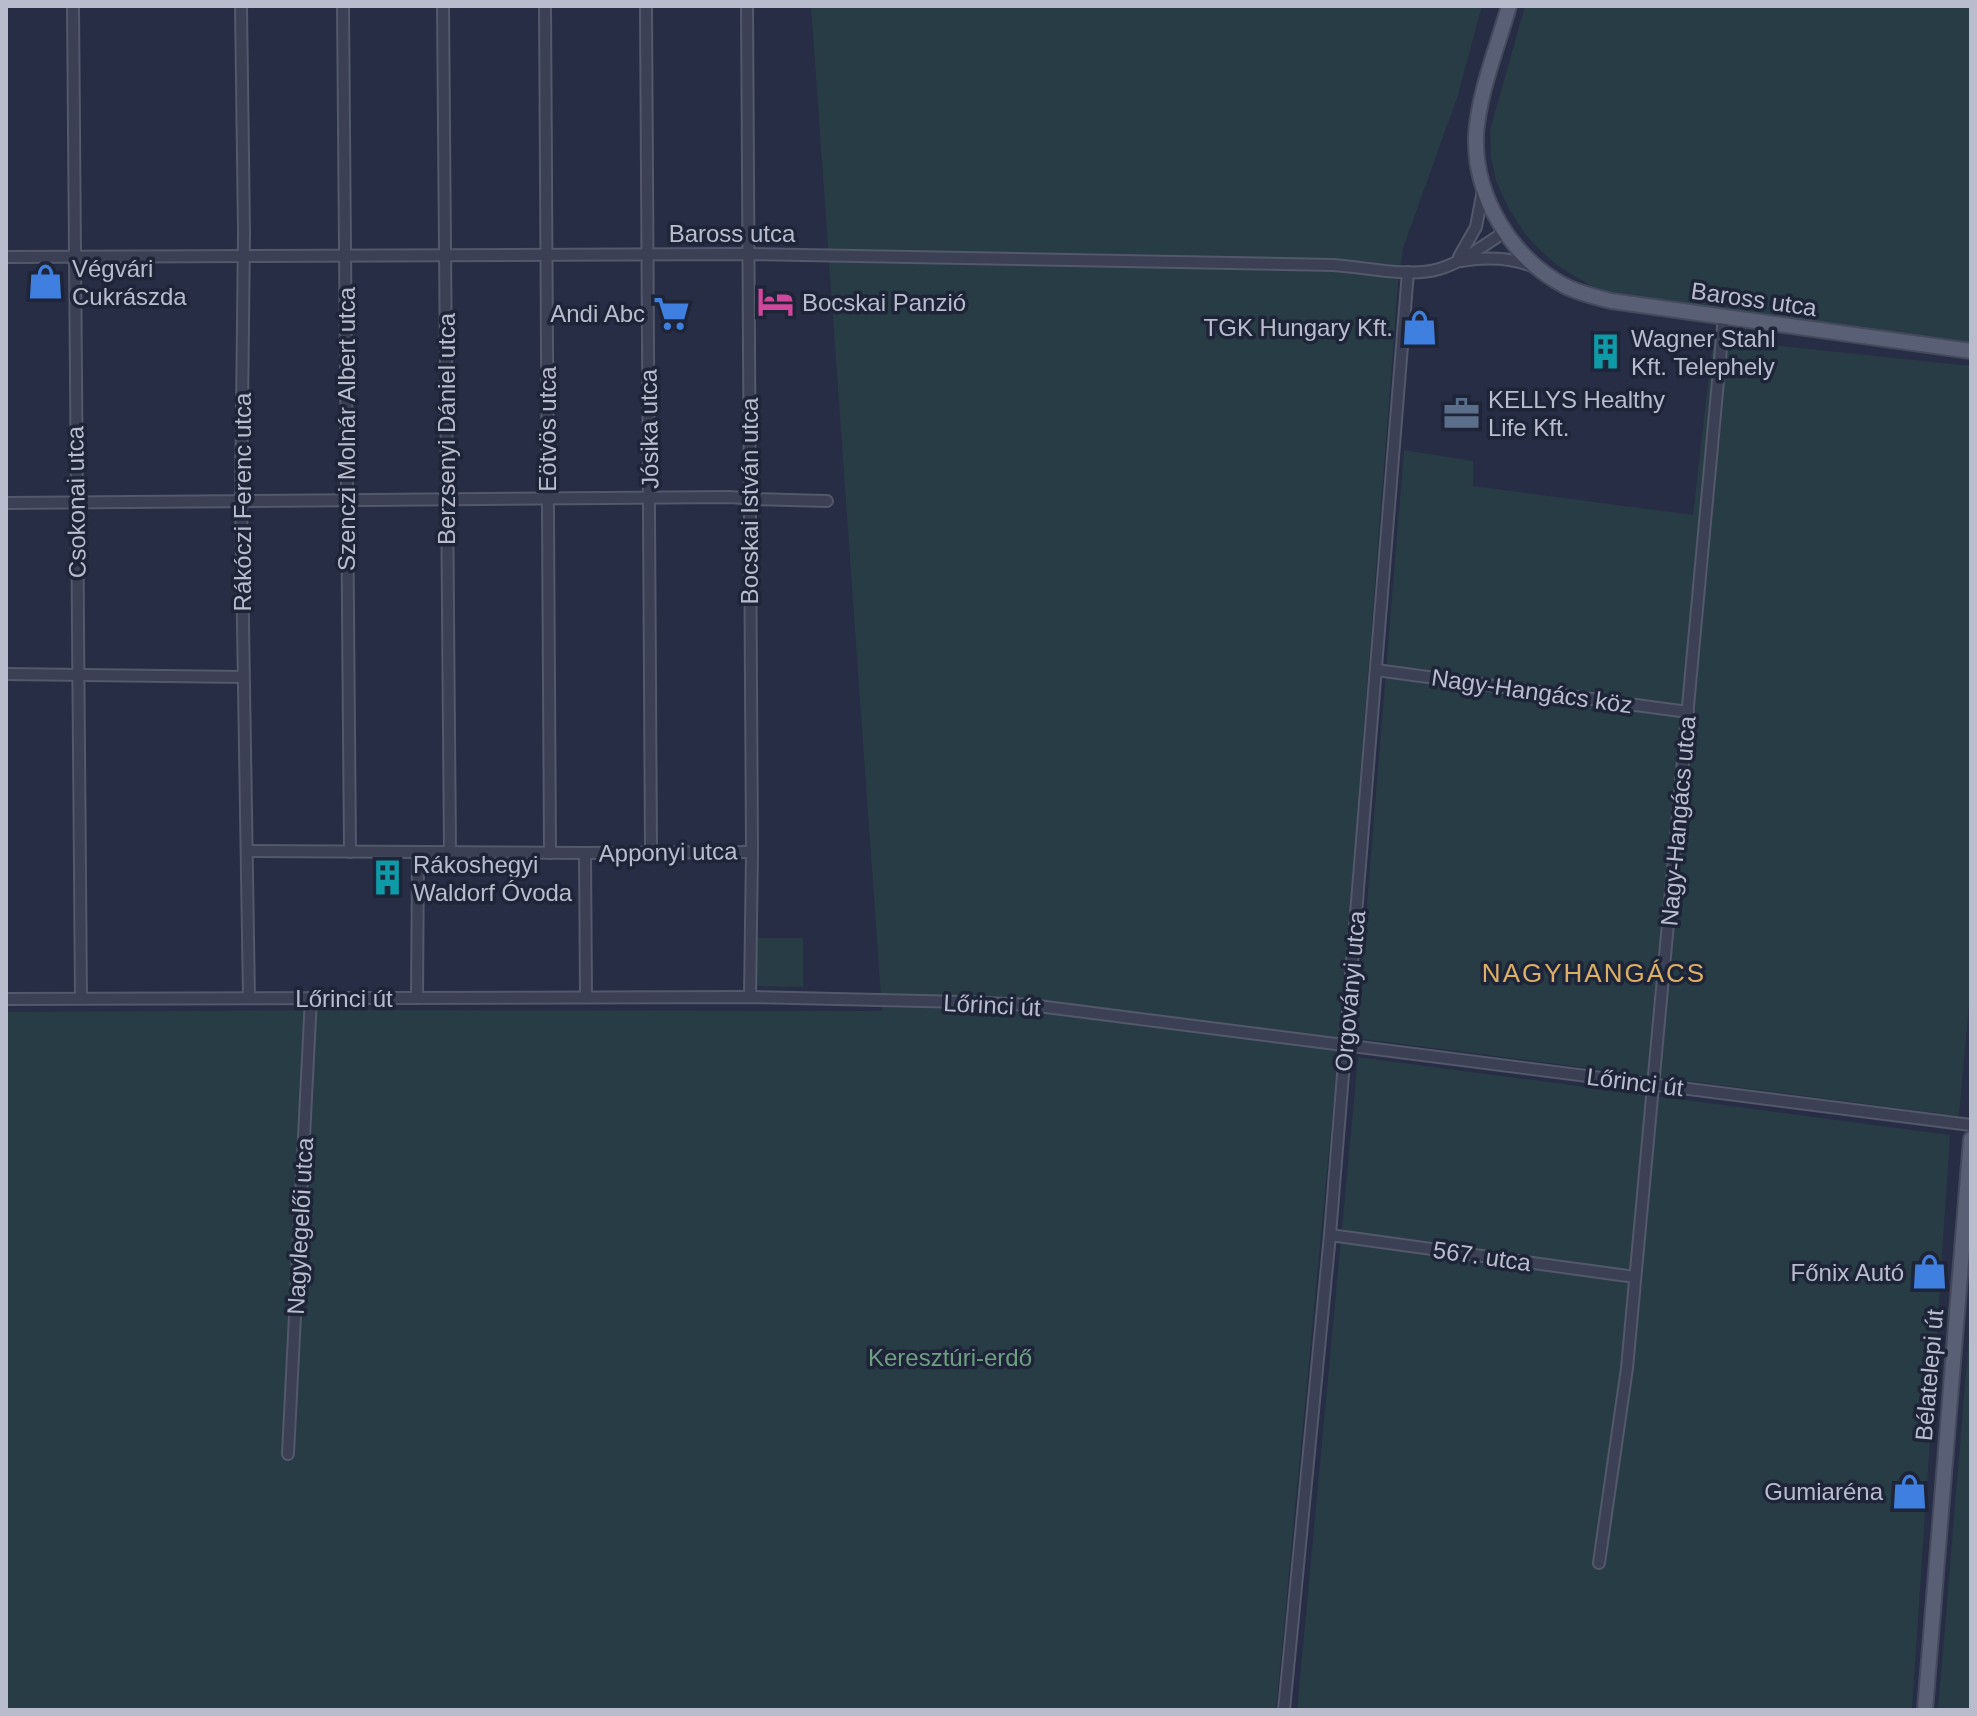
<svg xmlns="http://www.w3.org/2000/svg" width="1977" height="1716" viewBox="0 0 1977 1716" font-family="Helvetica,sans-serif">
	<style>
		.green { fill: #283c45 }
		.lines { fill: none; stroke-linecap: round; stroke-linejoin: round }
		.minor-casing { stroke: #53586b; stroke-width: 14 }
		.major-casing { stroke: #44495d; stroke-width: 18 }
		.minor { stroke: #3b4054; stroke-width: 10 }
		.major { stroke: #595f74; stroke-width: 14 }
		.labels { text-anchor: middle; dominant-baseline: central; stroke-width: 7; stroke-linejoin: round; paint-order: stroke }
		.street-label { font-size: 24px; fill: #b8bccd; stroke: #1f2539 }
		.poi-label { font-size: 24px; fill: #b8bccd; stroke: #1f2539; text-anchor: start }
		.park-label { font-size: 24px; fill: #6e9f83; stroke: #1f2539 }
		.neighbourhood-label { font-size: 26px; letter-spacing: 2px; fill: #dbaf65; stroke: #1f2539 }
	</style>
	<rect width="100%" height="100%" fill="#262d44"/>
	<g class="green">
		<path d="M811 6H1482L1457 98 1403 248 1398 284 1341 1024 1276 1710H6V1012L320 1010 882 1011Z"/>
		<path d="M1525 6H1971V342L1603 293 1558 266 1540 250 1525 234 1508 207 1496 181 1491 157 1490 130Z"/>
		<path d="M1713 339 1971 366V982L1959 1116 1356 1038 1404 450 1473 461V486L1693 515Z"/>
		<path d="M756 938H803V987L755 986Z"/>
		<path d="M1358 1057 1950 1135 1912 1710H1297Z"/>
		<path d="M1971 1313V1710H1938Z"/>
	</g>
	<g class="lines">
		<defs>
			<g id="minor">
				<path d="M73 6 81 998"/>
				<path d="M241 6 244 233 241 500 249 998"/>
				<path d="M343 6 350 852"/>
				<path d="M443 6 450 852"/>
				<path d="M545 6 550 853"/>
				<path d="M646 6 651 852"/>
				<path d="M747 6 752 852 750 997"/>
				<path d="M6 257 748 254 1333 265C1366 267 1408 278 1439 269 1463 262 1485 244 1505 232"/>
				<path d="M1459 257 1476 227 1483 190"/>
				<path d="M1461 261C1485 257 1509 257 1532 266"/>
				<path d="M6 503 730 497 756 499 827 501"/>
				<path d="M1376 670 1688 712"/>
				<path d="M6 674 243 677"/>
				<path d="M248 851 585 853 752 852"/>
				<path d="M585 853 586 997"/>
				<path d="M417 998 418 852"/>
				<path d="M6 999 750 997 965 1002 1030 1005 1971 1125"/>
				<path d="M1330 1235 1635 1277"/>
				<path d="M288 1454 311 998"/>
				<path d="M1599 1563 1627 1368 1724 316"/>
				<path d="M1284 1710 1330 1235 1408 272"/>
			</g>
			<g id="major">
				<path d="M1509 6C1498 45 1478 95 1476 136 1474 196 1511 258 1565 286 1579 293 1595 297 1611 301L1971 351"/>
				<path d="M1925 1710 1971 1139"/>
			</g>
		</defs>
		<use href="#minor" class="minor-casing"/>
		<use href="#major" class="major-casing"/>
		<use href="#minor" class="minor"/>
		<use href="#major" class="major"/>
	</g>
	<defs>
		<symbol id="shop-bare" viewBox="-9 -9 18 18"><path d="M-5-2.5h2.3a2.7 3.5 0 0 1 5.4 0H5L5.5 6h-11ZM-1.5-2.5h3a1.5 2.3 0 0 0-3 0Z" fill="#3f7fe0" stroke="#1f2539" stroke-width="2.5" paint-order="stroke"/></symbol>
		<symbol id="hotel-bare" viewBox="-9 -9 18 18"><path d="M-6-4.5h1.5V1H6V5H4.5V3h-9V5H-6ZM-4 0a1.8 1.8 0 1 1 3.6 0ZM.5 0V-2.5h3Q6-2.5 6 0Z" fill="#d1479c" stroke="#1f2539" stroke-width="2.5" paint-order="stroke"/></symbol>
		<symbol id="supermarket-bare" viewBox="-9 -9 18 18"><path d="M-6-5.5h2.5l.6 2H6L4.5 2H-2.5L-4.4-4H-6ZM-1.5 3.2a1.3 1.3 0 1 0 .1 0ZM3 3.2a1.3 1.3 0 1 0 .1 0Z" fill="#3f7fe0" stroke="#1f2539" stroke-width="2.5" paint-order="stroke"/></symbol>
		<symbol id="building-bare" viewBox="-9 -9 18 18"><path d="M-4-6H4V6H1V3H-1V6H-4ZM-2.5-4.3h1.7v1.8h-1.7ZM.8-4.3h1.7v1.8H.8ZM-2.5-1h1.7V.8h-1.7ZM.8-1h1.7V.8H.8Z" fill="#0f9aa8" stroke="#1f2539" stroke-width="2.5" paint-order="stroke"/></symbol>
		<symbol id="office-bare" viewBox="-9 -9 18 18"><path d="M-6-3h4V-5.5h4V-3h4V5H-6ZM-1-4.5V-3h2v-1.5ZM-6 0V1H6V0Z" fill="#5c6f8a" stroke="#1f2539" stroke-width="2.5" paint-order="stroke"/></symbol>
	</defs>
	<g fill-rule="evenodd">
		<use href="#shop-bare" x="20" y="256" width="51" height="51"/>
		<use href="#hotel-bare" x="750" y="276" width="51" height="51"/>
		<use href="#supermarket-bare" x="646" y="288" width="51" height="51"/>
		<use href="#shop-bare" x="1394" y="302" width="51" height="51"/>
		<use href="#building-bare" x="1580" y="326" width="51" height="51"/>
		<use href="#office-bare" x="1436" y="388" width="51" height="51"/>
		<use href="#building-bare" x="362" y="852" width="51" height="51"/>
		<use href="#shop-bare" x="1904" y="1246" width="51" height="51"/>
		<use href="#shop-bare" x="1884" y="1466" width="51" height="51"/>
	</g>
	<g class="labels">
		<g class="street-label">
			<text x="732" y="233">Baross utca</text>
			<text transform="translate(1754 299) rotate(8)">Baross utca</text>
			<text transform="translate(346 429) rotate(-90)">Szenczi Molnár Albert utca</text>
			<text transform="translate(446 429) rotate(-90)">Berzsenyi Dániel utca</text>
			<text transform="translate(547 429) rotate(-90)">Eötvös utca</text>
			<text transform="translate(649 429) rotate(-91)">Jósika utca</text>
			<text transform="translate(749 501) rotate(-90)">Bocskai István utca</text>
			<text transform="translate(76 502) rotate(-91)">Csokonai utca</text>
			<text transform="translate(242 502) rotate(-90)">Rákóczi Ferenc utca</text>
			<text transform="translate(1532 691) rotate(8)">Nagy-Hangács köz</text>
			<text transform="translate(1678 821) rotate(-85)">Nagy-Hangács utca</text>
			<text transform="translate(668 852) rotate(-1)">Apponyi utca</text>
			<text transform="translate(1350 991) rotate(-85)">Orgoványi utca</text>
			<text x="344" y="998">Lőrinci út</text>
			<text transform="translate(992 1005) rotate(3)">Lőrinci út</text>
			<text transform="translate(1635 1082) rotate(7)">Lőrinci út</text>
			<text transform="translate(300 1226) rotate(-87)">Nagylegelői utca</text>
			<text transform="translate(1482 1256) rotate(8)">567. utca</text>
			<text transform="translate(1929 1375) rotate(-85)">Bélatelepi út</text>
		</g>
		<g class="poi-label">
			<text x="72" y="268">Végvári<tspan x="72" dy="28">Cukrászda</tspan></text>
			<text x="802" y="302">Bocskai Panzió</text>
			<text x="645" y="313" text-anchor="end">Andi Abc</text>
			<text x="1393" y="327" text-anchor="end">TGK Hungary Kft.</text>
			<text x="1631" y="338">Wagner Stahl<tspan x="1631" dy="28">Kft. Telephely</tspan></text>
			<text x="1488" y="399">KELLYS Healthy<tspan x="1488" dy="28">Life Kft.</tspan></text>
			<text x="413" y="864">Rákoshegyi<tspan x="413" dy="28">Waldorf Óvoda</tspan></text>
			<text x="1904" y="1272" text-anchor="end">Főnix Autó</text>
			<text x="1883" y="1491" text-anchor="end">Gumiaréna</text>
		</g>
		<g class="park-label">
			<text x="950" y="1357">Keresztúri-erdő</text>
		</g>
		<g class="neighbourhood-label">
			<text x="1594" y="973">NAGYHANGÁCS</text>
		</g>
	</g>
	<rect width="1977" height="1716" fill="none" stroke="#b8bccd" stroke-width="16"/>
</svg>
